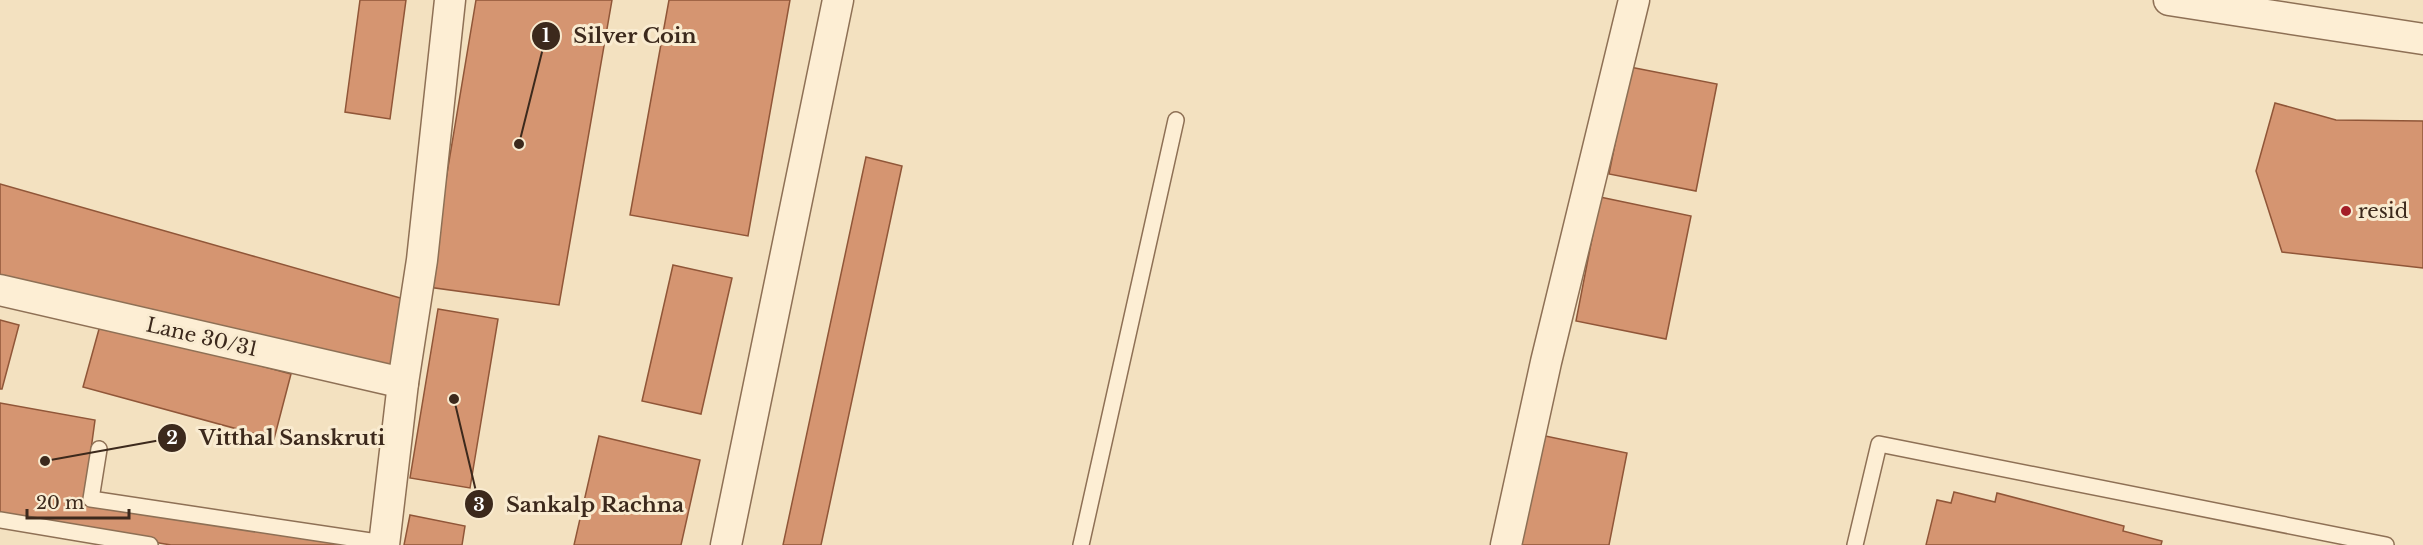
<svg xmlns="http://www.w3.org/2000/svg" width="2423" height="545" viewBox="0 0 2423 545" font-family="'Libre Baskerville',serif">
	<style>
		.building { fill: #d59571; stroke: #905638; stroke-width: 1.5 }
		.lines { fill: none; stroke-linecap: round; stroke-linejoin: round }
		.service-casing { stroke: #8e7055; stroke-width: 18 }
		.minor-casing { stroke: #8e7055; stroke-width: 33 }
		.service { stroke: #fdeed4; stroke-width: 15 }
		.minor { stroke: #fdeed4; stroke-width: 30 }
		.poi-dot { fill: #a41e27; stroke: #f9ebd0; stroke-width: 2 }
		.labels { text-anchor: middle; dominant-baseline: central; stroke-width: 6; stroke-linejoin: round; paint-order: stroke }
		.poi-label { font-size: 20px; fill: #3c291c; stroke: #f9ebd0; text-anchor: start }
		.street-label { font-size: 20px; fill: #3c291c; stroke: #f9ebd0 }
		.leader { fill: none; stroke: #3c291c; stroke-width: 2 }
		.callout-dot { fill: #3c291c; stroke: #f9ebd0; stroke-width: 2 }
		.mark-label { font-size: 18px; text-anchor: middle; font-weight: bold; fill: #fff }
		.callout-label { font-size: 21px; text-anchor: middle; font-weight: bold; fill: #3c291c; stroke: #f9ebd0; stroke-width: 6; stroke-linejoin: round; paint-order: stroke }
	</style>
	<rect width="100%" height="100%" fill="#f3e1c0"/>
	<g class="building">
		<path d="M360 0H406L390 119 345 112Z"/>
		<path d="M476 0H612L559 305 428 287Z"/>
		<path d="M669 0H790L748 236 630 215Z"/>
		<path d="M1630 67 1717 84 1696 191 1609 174Z"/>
		<path d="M2275 103 2336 120 2423 121V268L2282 252 2256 171Z"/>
		<path d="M866 157 902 166 821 545H783Z"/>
		<path d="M0 184 411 301 397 377 0 281Z"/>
		<path d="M1600 197 1691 216 1666 339 1576 321Z"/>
		<path d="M673 265 732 278 701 414 642 401Z"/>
		<path d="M438 309 498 319 470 488 410 478Z"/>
		<path d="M0 320 19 325 2 389H0Z"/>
		<path d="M101 322 291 374 274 439 83 387Z"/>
		<path d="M0 403 95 420 84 501 350 545H171L0 516Z"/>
		<path d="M1531 433 1627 453 1609 545H1509Z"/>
		<path d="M599 436 700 460 681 545H574Z"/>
		<path d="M1954 492 1995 502 1997 493 2124 526 2123 531 2162 541 2161 545H1926L1937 500 1951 503Z"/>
		<path d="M410 515 465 526 462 545H404Z"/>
	</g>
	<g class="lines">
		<defs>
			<g id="service">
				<path d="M99 449 91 499 384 543"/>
				<path d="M0 520 150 545"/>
				<path d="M1081 545 1176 120"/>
				<path d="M1855 545 1879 444 2386 545"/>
			</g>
			<g id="minor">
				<path d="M2169 0 2423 39"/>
				<path d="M0 290 403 383"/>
				<path d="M384 545 403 383 422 260 450 0"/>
				<path d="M726 545 838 0"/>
				<path d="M1506 545 1546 362 1634 0"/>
			</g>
		</defs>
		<use href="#service" class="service-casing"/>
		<use href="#minor" class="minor-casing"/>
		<use href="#service" class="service"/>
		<use href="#minor" class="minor"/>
	</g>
	<circle class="poi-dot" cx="2346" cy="211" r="6"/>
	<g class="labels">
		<g class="poi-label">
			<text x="2358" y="211">resid</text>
		</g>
		<g class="street-label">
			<text transform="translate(202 337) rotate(13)">Lane 30/31</text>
		</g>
	</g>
	<path class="leader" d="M519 144L546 36M45 461L172 438M454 399L479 504"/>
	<g class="callout-dot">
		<circle cx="519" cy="144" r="6"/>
		<circle cx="45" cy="461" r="6"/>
		<circle cx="454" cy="399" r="6"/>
		<circle cx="546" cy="36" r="15"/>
		<circle cx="172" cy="438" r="15"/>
		<circle cx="479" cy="504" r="15"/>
	</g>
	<g class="mark-label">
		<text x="546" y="42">1</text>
		<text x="172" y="444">2</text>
		<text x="479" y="511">3</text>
	</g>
	<g class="callout-label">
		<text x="635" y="43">Silver Coin</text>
		<text x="292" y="445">Vitthal Sanskruti</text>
		<text x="595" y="512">Sankalp Rachna</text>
	</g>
	<path d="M27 509v9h102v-9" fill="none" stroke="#3c291c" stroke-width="3"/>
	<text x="36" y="509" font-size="18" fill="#3c291c" stroke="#f9ebd0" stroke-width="4.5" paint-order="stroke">20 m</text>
</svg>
